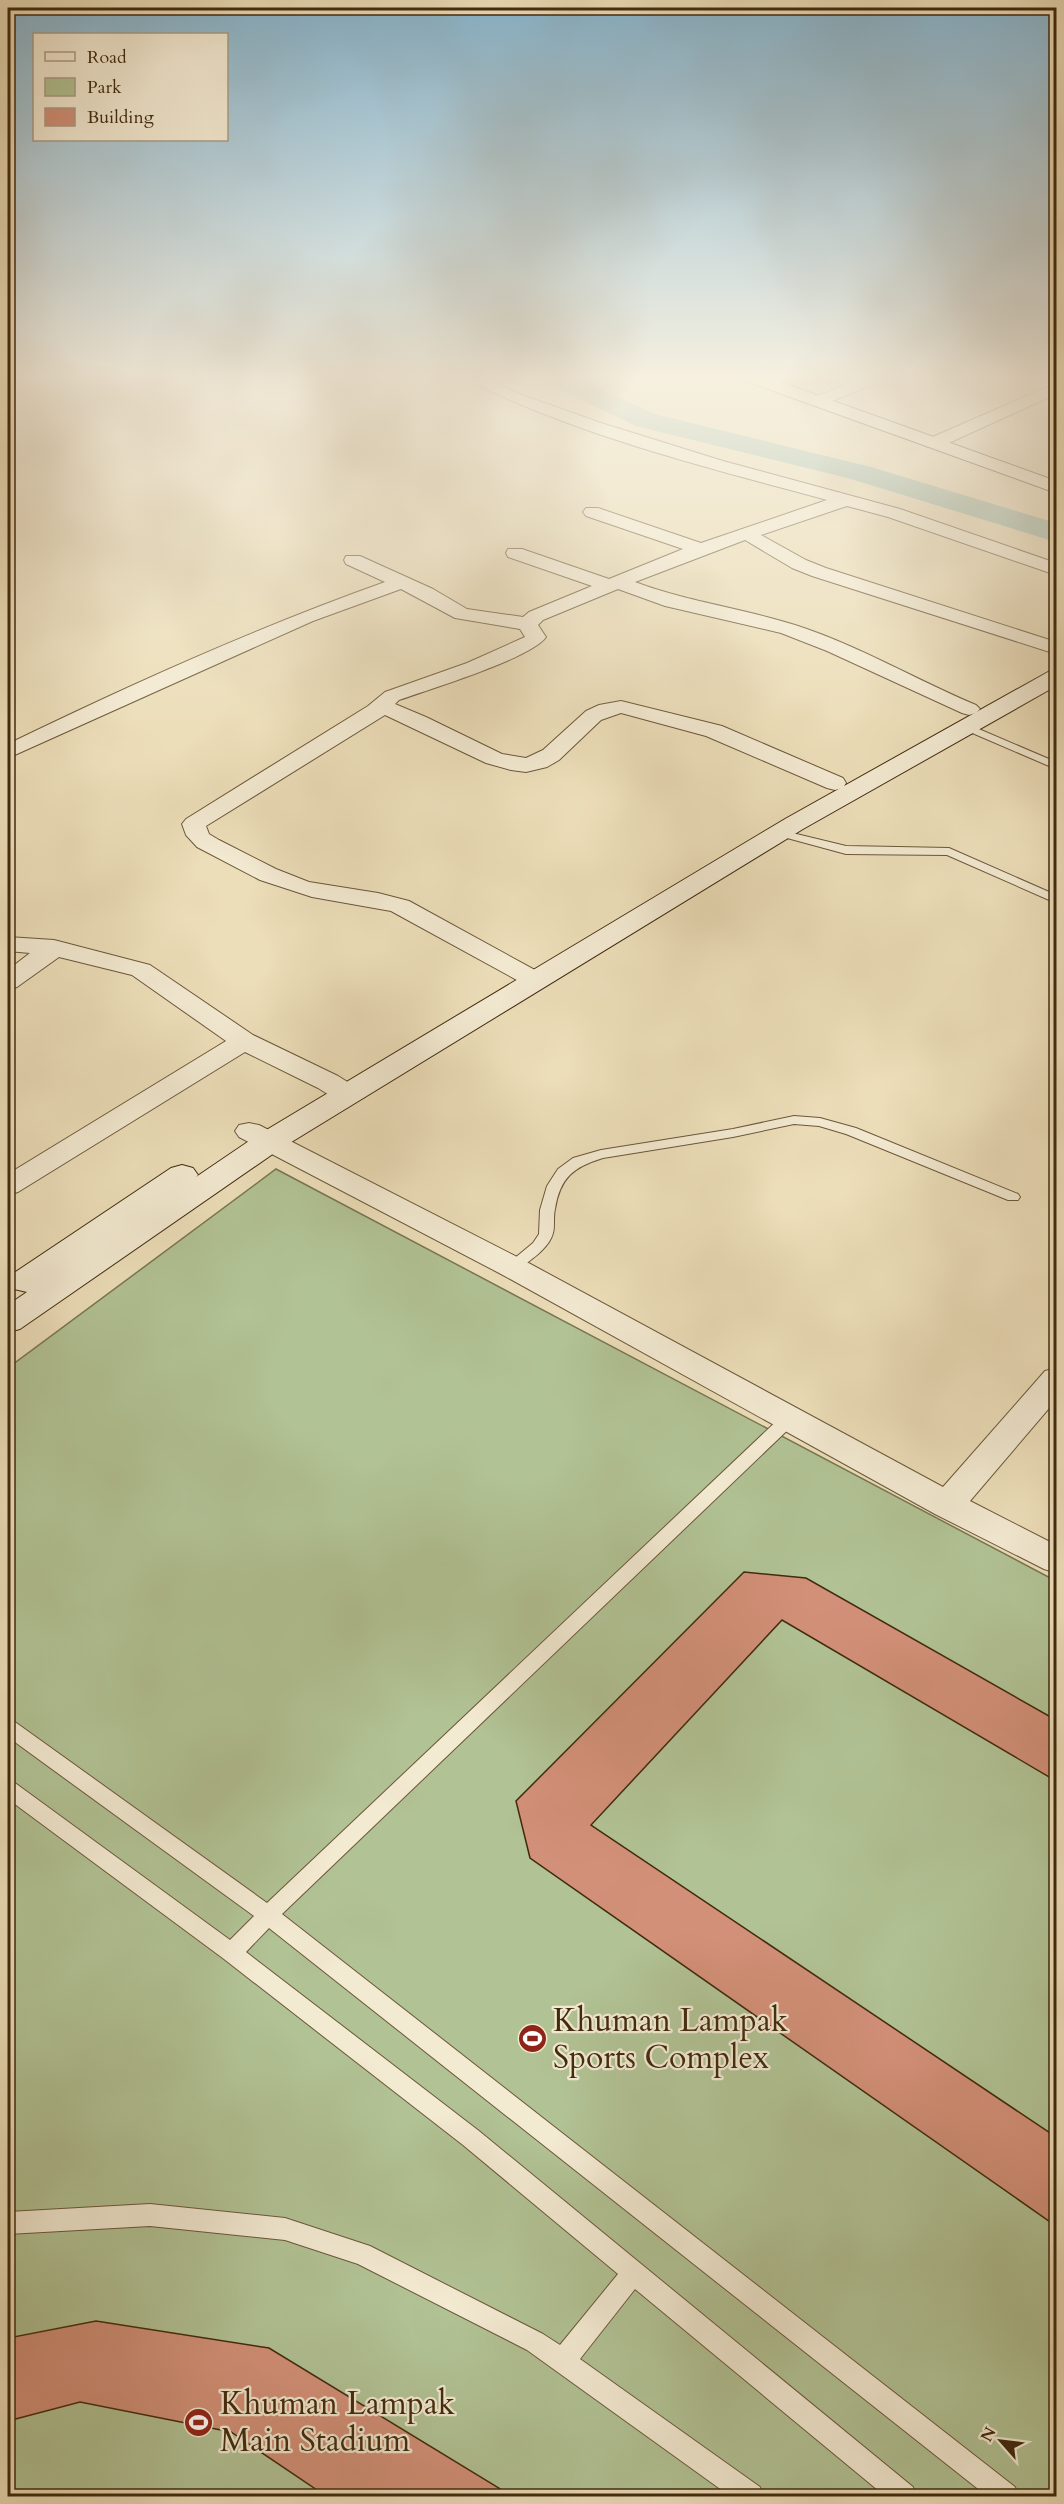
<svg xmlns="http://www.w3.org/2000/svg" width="1064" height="2504" viewBox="0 0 1064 2504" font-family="Cardo,serif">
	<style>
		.green { fill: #b1c294; stroke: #787651; stroke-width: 1.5 }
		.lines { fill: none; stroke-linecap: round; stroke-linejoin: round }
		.river { fill: #99bcae; fill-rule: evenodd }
		.building { fill: #d29078; stroke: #402a0e; stroke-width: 1.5 }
		.service-casing { stroke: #6b5739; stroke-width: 2 }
		.minor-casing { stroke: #6b5739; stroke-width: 2 }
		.secondary-casing { stroke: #402a0e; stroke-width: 2 }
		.service { fill: #f3ead2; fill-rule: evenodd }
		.minor { fill: #f3ead2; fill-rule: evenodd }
		.secondary { fill: #f3ead2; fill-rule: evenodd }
		.labels { text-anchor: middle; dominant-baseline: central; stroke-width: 4.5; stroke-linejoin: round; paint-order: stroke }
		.near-poi-label { font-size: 32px; fill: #402a0e; stroke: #f3ead2; text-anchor: start }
	</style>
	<rect width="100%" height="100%" fill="#ecdeb9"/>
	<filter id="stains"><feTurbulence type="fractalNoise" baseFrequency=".00333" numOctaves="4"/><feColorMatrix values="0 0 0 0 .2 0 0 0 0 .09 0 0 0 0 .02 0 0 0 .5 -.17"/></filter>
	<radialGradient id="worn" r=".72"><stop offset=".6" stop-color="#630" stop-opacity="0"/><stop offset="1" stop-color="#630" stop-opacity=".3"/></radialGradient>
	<path class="green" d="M276 1169 1056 1581V2496H8V1368Z"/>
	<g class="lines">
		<path class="river" d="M540 376H573L655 414 871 467 1056 523V542L851 479 636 426 544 382Z"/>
	</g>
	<g class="building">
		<path d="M744 1572 806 1578 1056 1720V1781L782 1620 591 1825 1056 2137V2226L530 1858 516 1801Z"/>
		<path d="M96 2321 269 2348 512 2496H326L231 2432 80 2402 8 2421V2338Z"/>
	</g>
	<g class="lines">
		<defs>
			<g id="service">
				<path d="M967 724 1056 762V769L963 729 962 727Z"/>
				<path d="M780 830 846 846 949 848 1056 895V903L947 855 846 854 776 835 774 833Z"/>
				<path d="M794 1116 820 1118 856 1128 1018 1194 1020 1197 1018 1200H1008L846 1134 819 1126 794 1124 733 1137 603 1158C573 1167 560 1178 555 1209 553 1217 555 1226 553 1233 549 1249 529 1261 517 1270L512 1272 504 1267 533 1243 539 1234 540 1210 547 1186 558 1169 573 1158 601 1150 733 1129Z"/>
				<path d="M789 1413 795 1415 797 1419 795 1423 282 1914 1015 2487 1018 2496H987L269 1928 246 1952 479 2131 913 2487 916 2496H885L635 2289 580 2359 760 2487 763 2496H730L527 2350 358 2264 285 2240 150 2226 8 2234V2212L150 2204 285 2218 370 2246 543 2334 560 2345 618 2274 463 2145 224 1959 8 1799V1781L15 1783 230 1940 254 1916 8 1737V1720L15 1722 267 1903 783 1415Z"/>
			</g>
			<g id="minor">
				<path d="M463 376H482L519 394 601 423 723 461 900 509 1056 563V575L888 517 847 506 761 535 806 560 826 568 1056 642V654L812 576 792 568 745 540 635 582C688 602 742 608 795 625 858 645 916 680 976 705L980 709 976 713 969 715 962 713 827 651 781 633 665 606 618 589 543 620 538 625 546 637C532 658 428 690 399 700L395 704 426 717 502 754 526 758 543 750 586 711 599 705 621 701 722 726 843 778 846 783 843 788 835 790 827 788 706 736 621 713 601 720 559 760 547 767 526 772 511 770 486 763 385 715 206 826 209 834 219 840 276 869 309 882 378 893 409 901 544 975 548 980 544 985 535 988 526 985 391 911 312 897 260 880 197 847 186 835 182 824 186 819 368 706 385 692 467 663 525 637 520 629 455 618 401 589 313 621 8 758V744C131 684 256 628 385 582L346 564 344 560 346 556H360L433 589 467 609 523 617 529 612 592 586 508 557 506 553 508 549H522L609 579 683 549 586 516 583 512 586 508H598L701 543 827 500C705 467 579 436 465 379Z"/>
				<path d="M867 376H888L886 379 825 404 819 406 811 401 813 398Z"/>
				<path d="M1056 383V394L940 447H928L926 443 928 439Z"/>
				<path d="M8 937 54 940 150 965 253 1035 338 1076 357 1088 361 1094 357 1100 347 1102 337 1100 318 1088 245 1052 18 1192 8 1195V1174L226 1041 132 975 59 957 17 987 8 990V970L30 953 8 951Z"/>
				<path d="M249 1123 259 1125 523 1260 943 1487 1045 1371 1056 1368V1400L970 1501 1056 1545V1573L1044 1569 935 1514 501 1274 239 1137 235 1131 239 1125Z"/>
			</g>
			<g id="secondary">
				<path d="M740 376H764L1056 481V493L743 380Z"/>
				<path d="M1056 670V686L803 829 280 1149 20 1329 8 1332V1305L27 1292 14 1289 9 1281 14 1273 171 1168 182 1165 193 1168 198 1175 196 1177 258 1135 785 819 1048 672Z"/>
			</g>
		</defs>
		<use href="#service" class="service-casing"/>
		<use href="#minor" class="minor-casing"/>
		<use href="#secondary" class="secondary-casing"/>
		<use href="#service" class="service"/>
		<use href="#minor" class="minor"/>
		<use href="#secondary" class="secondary"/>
	</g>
	<linearGradient id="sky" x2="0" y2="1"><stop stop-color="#88b7d1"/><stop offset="0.52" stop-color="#f6f0e0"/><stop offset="1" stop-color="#f6f0e0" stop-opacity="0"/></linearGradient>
	<rect width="1064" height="726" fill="url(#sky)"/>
	<defs>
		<symbol id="stadium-disc" viewBox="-11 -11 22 22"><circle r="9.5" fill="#8f2418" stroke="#f3ead2"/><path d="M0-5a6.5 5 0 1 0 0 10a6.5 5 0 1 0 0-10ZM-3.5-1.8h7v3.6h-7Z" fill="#fff"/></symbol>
	</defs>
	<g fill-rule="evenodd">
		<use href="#stadium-disc" x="516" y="2022" width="33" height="33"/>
		<use href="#stadium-disc" x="182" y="2406" width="33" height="33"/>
	</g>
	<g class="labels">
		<g class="near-poi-label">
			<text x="553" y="2021">Khuman Lampak<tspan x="553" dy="37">Sports Complex</tspan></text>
			<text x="220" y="2404">Khuman Lampak<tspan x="220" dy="37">Main Stadium</tspan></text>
		</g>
	</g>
	<rect width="1064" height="2504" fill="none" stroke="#ecdeb9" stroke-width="30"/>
	<rect x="9" y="9" width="1046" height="2486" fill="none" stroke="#402a0e" stroke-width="3"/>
	<rect x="15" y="15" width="1034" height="2474" fill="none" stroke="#402a0e" stroke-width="1.5"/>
	<rect x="33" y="33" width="195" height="108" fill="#f3ead2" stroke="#ab9d84" stroke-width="1.5"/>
	<rect x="45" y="52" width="30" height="9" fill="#f3ead2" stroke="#ab9d84" stroke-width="1.5"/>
	<text x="87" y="63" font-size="18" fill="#402a0e">Road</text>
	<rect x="45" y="78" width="30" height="18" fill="#b1c294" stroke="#ab9d84" stroke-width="1.5"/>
	<text x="87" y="93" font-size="18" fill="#402a0e">Park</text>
	<rect x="45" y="108" width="30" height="18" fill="#d29078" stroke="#ab9d84" stroke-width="1.5"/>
	<text x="87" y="123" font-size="18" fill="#402a0e">Building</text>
	<g transform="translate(1001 2441) rotate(298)" stroke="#f3ead2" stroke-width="4.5" paint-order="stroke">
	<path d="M0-4.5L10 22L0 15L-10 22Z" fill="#402a0e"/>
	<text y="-9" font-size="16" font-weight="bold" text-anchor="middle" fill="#402a0e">N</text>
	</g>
	<rect width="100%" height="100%" filter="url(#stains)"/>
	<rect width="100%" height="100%" fill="url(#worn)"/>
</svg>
